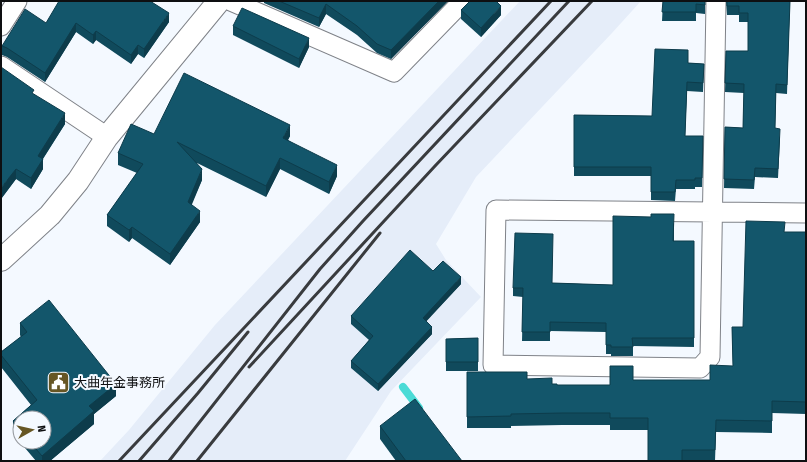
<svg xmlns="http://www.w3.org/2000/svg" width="807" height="462" viewBox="0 0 807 462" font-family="'Fira Sans Condensed','Noto Sans JP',sans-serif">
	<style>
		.built { fill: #e5edf9 }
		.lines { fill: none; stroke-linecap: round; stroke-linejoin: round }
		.stream { stroke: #4bdbd6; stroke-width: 8 }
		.street-casing { stroke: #7f8288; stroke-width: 21 }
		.secondary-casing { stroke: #7f8288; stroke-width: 24 }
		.street { stroke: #fff; stroke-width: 19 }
		.secondary { stroke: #fff; stroke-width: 22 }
		.rail { stroke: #393b3e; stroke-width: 3 }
		.wall { fill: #104a5c }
		.shaded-wall { fill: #0d3c4b }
		.building { fill: #13566b; stroke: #0d3c4b }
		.labels { text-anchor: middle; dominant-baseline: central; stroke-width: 4; stroke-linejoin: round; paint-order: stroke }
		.poi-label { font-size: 13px; fill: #0e0f11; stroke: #f4f9ff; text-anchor: start }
	</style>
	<rect width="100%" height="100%" fill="#f4f9ff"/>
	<path class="built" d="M520 1H641L612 33 476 177 436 244 446 260 481 297 391 391 345 461H100L129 430 215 325Z"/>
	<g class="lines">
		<path class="stream" d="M403 387 419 408"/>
		<defs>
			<g id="street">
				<path d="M231 1 394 72 463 1"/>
				<path d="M716 1 710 357 700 368 493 365 496 210 806 213"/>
				<path d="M1 26 17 1"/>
				<path d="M1 66 107 137"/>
			</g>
			<path id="secondary" d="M1 260 50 215 78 181 107 137 219 1"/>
		</defs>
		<use href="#street" class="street-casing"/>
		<use href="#secondary" class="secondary-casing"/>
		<use href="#street" class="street"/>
		<use href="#secondary" class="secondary"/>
		<g class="rail">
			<path d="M249 367 435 166 592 1"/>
			<path d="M119 461 551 1"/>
			<path d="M139 461 198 393 248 332"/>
			<path d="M169 461 320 269 363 221 569 1"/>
			<path d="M197 461 380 233"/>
		</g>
	</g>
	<g class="wall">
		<path d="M264 1H448L391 59 377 53 357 35 326 14 319 27 264 3Z"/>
		<path d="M663 1H705V14L696 13V21H662Z"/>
		<path d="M726 1H790L787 94 776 93 775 128 780 138 778 178 755 177 754 189 724 188 725 127 743 128 744 93 725 92 726 51H748V22H739V15H727Z"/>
		<path d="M461 10 501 15 481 37 461 19Z"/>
		<path d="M169 22 144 58 138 54 131 64 96 40 93 44 76 32 45 82 7 57 2 55V46L46 23Z"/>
		<path d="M233 26 309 47 299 68 233 35Z"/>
		<path d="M688 63 704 64 703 92 687 91 685 136H703L702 187H695V189H676L675 201 651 200V176H574V115L652 116Z"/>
		<path d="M34 94 65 124 43 159V169L31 189 16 179 1 199Z"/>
		<path d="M154 134 290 136 288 140 337 176 329 194 280 169 266 197 197 163 202 180 191 205 200 222 170 265 132 238 129 242 107 226V215L137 173 118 165V153Z"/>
		<path d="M674 223V241H694V347L633 346V356H611V354H606V332L550 331V341H522L523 297 513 296V288L552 283 613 285Z"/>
		<path d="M785 232H806V414L772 413V433L716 432 715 461H648V430H610V425H562L511 426V428H467V372L527 379 557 385H610L633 380H710L733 366 732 327H743Z"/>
		<path d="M433 271 461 284 426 321 432 334 378 391 351 368V361L369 340 351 324V316Z"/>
		<path d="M20 323 116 396 94 414V424L50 461H36L20 442H44L20 418V442L13 433V421L31 405 1 367V352L21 337 20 335Z"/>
		<path d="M478 338V371H446V339Z"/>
		<path d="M380 426 462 461H396L380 439Z"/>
	</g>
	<g class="shaded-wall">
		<path d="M439 1H448L391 59V50Z"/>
		<path d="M326 4V14L319 27V18Z"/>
		<path d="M501 6V15L481 37V28Z"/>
		<path d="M169 13V22L144 58V49Z"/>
		<path d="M76 23V32L45 82V73Z"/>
		<path d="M96 31V40L93 44V35Z"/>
		<path d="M309 38V47L299 68V59Z"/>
		<path d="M138 45V54L131 64V55Z"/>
		<path d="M65 113V124L38 166V156Z"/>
		<path d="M290 125V136L283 149V138Z"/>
		<path d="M280 158V169L266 197V186Z"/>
		<path d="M43 159V169L31 189V178Z"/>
		<path d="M337 165V176L329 194V182Z"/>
		<path d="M16 169V179L1 199V188Z"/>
		<path d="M202 169V180L188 214V202Z"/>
		<path d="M200 211V222L170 265V254Z"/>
		<path d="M132 227V238L129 242V230Z"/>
		<path d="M461 277V284L423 325V318Z"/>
		<path d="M432 327V334L378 391V384Z"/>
		<path d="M116 384V396L94 414V424L50 461H42V456L89 406Z"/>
	</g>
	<g class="building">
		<path d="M59 1H150L169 13 144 49 138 45 131 55 96 31 93 35 76 23 45 73 7 48 2 46 25 9 46 23Z"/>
		<path d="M279 1H439L391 50 377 44 357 26 326 4 319 18Z"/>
		<path d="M470 1H496L501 6 481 28 461 10Z"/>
		<path d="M663 1H705V5L696 4V12H662Z"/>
		<path d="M727 1H790L787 85 776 84 775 128 780 129 778 169 755 168 754 180 724 179 725 127 743 128 744 84 725 83 726 51H748V13H739V6H727Z"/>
		<path d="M242 8 309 38 299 59 233 26Z"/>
		<path d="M655 49 688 50V63L704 64 703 83 687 82 685 136H703L702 178H695V180H676L675 192H651V167H574V115L652 116Z"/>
		<path d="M1 67 34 90 32 93 65 113 38 156 43 159 31 178 16 169 1 188Z"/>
		<path d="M184 73 290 125 283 138 337 165 329 182 280 158 266 186 177 142 202 169 188 202 200 211 170 254 132 227 129 230 107 215 143 164 118 153 131 124 154 134Z"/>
		<path d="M651 214H674L673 241H694V338H632L633 347H611V345H606V323L550 322V332H522L523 288H513L515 233 553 234 552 283 613 285V216L651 217Z"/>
		<path d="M746 221 785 222 784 232H806V402L772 401V421L716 420 715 450H682V461H648V418H610V413H562L511 414V416L467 417V372H527V379L552 378V384H557V385H610V366H633V380H710V365L733 366 732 327H743Z"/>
		<path d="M410 250 433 271 443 261 461 277 423 318 432 327 378 384 351 361 373 336 351 316Z"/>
		<path d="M49 300 116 384 89 406 94 411 42 456 30 442H44V418H20V429L13 421 37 400 1 355V352L27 332 20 323Z"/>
		<path d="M478 338V362H446V339Z"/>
		<path d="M415 399 462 461H406L380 426Z"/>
	</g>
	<defs>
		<symbol id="civic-square" viewBox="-11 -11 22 22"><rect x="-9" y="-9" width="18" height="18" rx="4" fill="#665624" stroke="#f4f9ff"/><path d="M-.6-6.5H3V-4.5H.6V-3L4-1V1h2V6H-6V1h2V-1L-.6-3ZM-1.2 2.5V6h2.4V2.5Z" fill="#fff"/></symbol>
	</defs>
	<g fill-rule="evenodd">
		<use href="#civic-square" x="46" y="370" width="25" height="25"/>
	</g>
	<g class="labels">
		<g class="poi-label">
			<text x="74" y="382">大曲年金事務所</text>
		</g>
	</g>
	<rect width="807" height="462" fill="none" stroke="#0e0f11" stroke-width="4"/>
	<g transform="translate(32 430) rotate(82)"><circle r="19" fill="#f4f9ff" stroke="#989ba0"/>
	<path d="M0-3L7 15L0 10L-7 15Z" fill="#665624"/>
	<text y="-6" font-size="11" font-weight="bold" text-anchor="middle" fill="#0e0f11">N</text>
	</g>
</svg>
